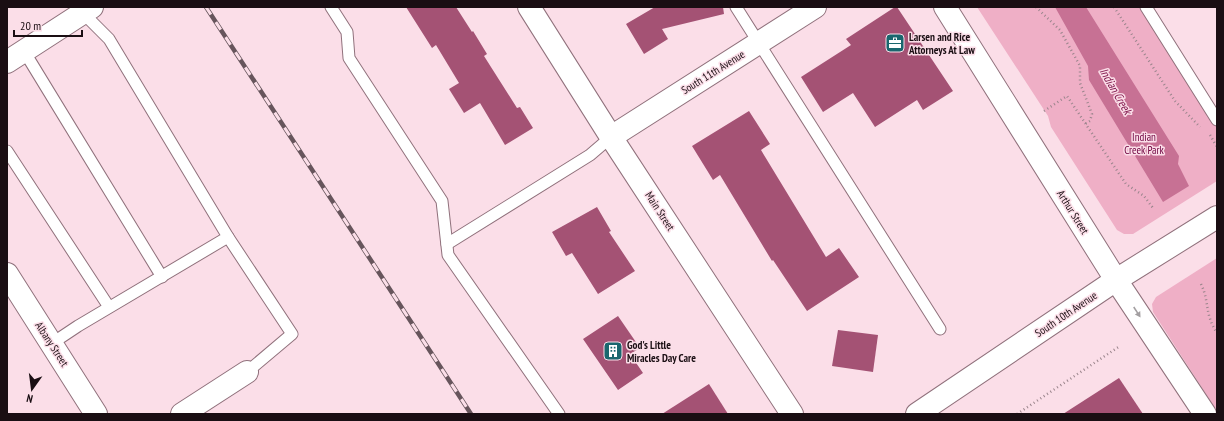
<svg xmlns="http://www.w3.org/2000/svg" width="1224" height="421" viewBox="0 0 1224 421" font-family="'PT Sans Narrow',sans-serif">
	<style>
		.green { fill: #efafc6 }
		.water { fill: #c77194 }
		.building { fill: #a45274 }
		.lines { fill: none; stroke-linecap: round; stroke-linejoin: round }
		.service-casing { stroke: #90717c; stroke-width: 13 }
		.minor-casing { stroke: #90717c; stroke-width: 24 }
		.primary-casing { stroke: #90717c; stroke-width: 24 }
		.path { stroke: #9a858c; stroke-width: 2.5; stroke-dasharray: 1 3; stroke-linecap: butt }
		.service { stroke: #fff; stroke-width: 11 }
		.minor { stroke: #fff; stroke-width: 22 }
		.primary { stroke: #fff; stroke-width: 22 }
		.rail-casing { stroke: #67555c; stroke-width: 4.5 }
		.rail { stroke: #fbdee8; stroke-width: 3; stroke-dasharray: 9; stroke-linecap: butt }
		.oneway { fill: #a39fa1 }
		.labels { text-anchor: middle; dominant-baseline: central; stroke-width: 3; stroke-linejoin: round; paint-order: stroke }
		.poi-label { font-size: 11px; font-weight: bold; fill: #1a0e13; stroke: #fbdee8; text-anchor: start }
		.street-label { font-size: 11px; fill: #1a0e13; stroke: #fbdee8 }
		.park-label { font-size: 11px; fill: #6d003e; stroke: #fbdee8 }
		.water-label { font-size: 12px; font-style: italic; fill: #821a4f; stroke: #fbdee8 }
	</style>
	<rect width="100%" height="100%" fill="#fbdee8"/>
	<g class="green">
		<path d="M977 7H1139L1217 128V181L1133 234H1124L1117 230 1051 127 1048 116Z"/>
		<path d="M1217 258V411L1153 312 1152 304 1156 297Z"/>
	</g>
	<path class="water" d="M1055 7H1086L1179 156 1178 164 1189 186 1163 202 1089 80 1088 66Z"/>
	<g class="building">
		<path d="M406 7H456L472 32 473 31 487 54 484 56 517 108 520 107 533 128 505 145 480 103 464 113 449 89 459 83 436 45 432 48Z"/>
		<path d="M655 7H723L724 14 662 29 668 39 644 54 626 24Z"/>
		<path d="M895 7H897L953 91 923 110 917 100 875 127 853 93 823 112 801 77 851 45 846 39Z"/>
		<path d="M749 111 770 144 761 150 826 257 839 248 859 277 807 311 773 260 772 261 720 175 713 180 692 146Z"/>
		<path d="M597 207 611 231 609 232 635 271 598 294 572 253 566 256 552 232Z"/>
		<path d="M618 316 640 348 630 354 643 373 618 390 583 339Z"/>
		<path d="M838 330 878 335 873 372 832 366Z"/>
		<path d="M1119 378 1143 414H1063Z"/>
		<path d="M709 384 728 414H662Z"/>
	</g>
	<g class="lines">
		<defs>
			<g id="service">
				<path d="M331 7 347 32 349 58 442 201 448 255 559 414"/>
				<path d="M736 7 940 329"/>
				<path d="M1146 7 1217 120"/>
				<path d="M24 51 162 277"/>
				<path d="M7 151 109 307"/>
				<path d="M228 237 292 334 247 372"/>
				<path d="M447 244 590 155 611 137"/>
				<path d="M51 344 78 326 228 237 109 39 81 11"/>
			</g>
			<g id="minor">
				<path d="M529 7 611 137 792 414"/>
				<path d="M945 7 1116 280 1205 414"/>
				<path d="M7 62 92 7"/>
				<path d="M611 137 815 7"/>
				<path d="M7 274 96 414"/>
				<path d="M182 414 247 372"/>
			</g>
			<path id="primary" d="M917 414 1116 280 1217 217"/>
		</defs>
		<use href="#service" class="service-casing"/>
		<use href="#minor" class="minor-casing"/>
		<use href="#primary" class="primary-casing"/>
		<g class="path">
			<path d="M1036 7 1060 30 1080 66V83L1092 114 1090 121 1085 124"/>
			<path d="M1114 7 1175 101 1200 127"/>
			<path d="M1044 111 1067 96 1126 184 1144 196 1153 208"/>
			<path d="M1210 135 1217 147"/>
			<path d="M1201 284C1210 303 1204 313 1217 333"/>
			<path d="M1017 414 1120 346"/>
		</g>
		<use href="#service" class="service"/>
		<use href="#minor" class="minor"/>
		<use href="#primary" class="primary"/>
		<defs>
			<path id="rail" d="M206 7 471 414"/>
		</defs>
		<use href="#rail" class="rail-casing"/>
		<use href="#rail" class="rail"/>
	</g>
	<defs><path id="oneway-solid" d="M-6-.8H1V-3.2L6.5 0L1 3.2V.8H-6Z"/></defs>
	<use class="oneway" href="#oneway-solid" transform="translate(1137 312) rotate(57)"/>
	<defs>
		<symbol id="office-square" viewBox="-11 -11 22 22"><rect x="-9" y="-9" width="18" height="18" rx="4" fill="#1a676e" stroke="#fbdee8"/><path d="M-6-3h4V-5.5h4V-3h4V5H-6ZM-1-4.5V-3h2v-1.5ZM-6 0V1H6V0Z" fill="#fff"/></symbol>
		<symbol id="building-square" viewBox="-11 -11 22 22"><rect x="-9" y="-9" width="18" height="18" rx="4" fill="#1a676e" stroke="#fbdee8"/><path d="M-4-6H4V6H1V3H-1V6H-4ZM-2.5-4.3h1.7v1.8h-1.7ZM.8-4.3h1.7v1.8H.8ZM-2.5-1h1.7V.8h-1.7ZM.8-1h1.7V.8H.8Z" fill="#fff"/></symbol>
	</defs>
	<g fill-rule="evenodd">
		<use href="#office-square" x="884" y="32" width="22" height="22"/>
		<use href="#building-square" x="602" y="340" width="22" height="22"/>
	</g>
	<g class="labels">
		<g class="poi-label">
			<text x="909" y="37">Larsen and Rice<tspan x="909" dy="13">Attorneys At Law</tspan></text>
			<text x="627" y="345">God's Little<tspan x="627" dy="13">Miracles Day Care</tspan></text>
		</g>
		<g class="street-label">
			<text transform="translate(713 72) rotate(-32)">South 11th Avenue</text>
			<text transform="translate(660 211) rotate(57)">Main Street</text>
			<text transform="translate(1073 212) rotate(58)">Arthur Street</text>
			<text transform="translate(1066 314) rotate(-34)">South 10th Avenue</text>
			<text transform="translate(52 344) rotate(57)">Albany Street</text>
		</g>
		<g class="park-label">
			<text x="1144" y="137">Indian<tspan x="1144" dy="13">Creek Park</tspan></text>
		</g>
		<g class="water-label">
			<text transform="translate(1116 91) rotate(60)">Indian Creek</text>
		</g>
	</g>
	<rect width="1224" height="421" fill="none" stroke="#1a0e13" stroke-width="16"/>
	<g transform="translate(32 389) rotate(194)" stroke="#fbdee8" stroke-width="3" paint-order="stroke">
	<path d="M0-3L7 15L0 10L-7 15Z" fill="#1a0e13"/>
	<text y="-6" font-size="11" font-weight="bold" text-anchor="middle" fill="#1a0e13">N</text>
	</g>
	<path d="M14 30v6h68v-6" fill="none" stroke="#1a0e13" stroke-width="2"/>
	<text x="20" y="30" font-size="12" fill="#1a0e13" stroke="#fbdee8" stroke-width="3" paint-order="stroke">20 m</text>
</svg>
